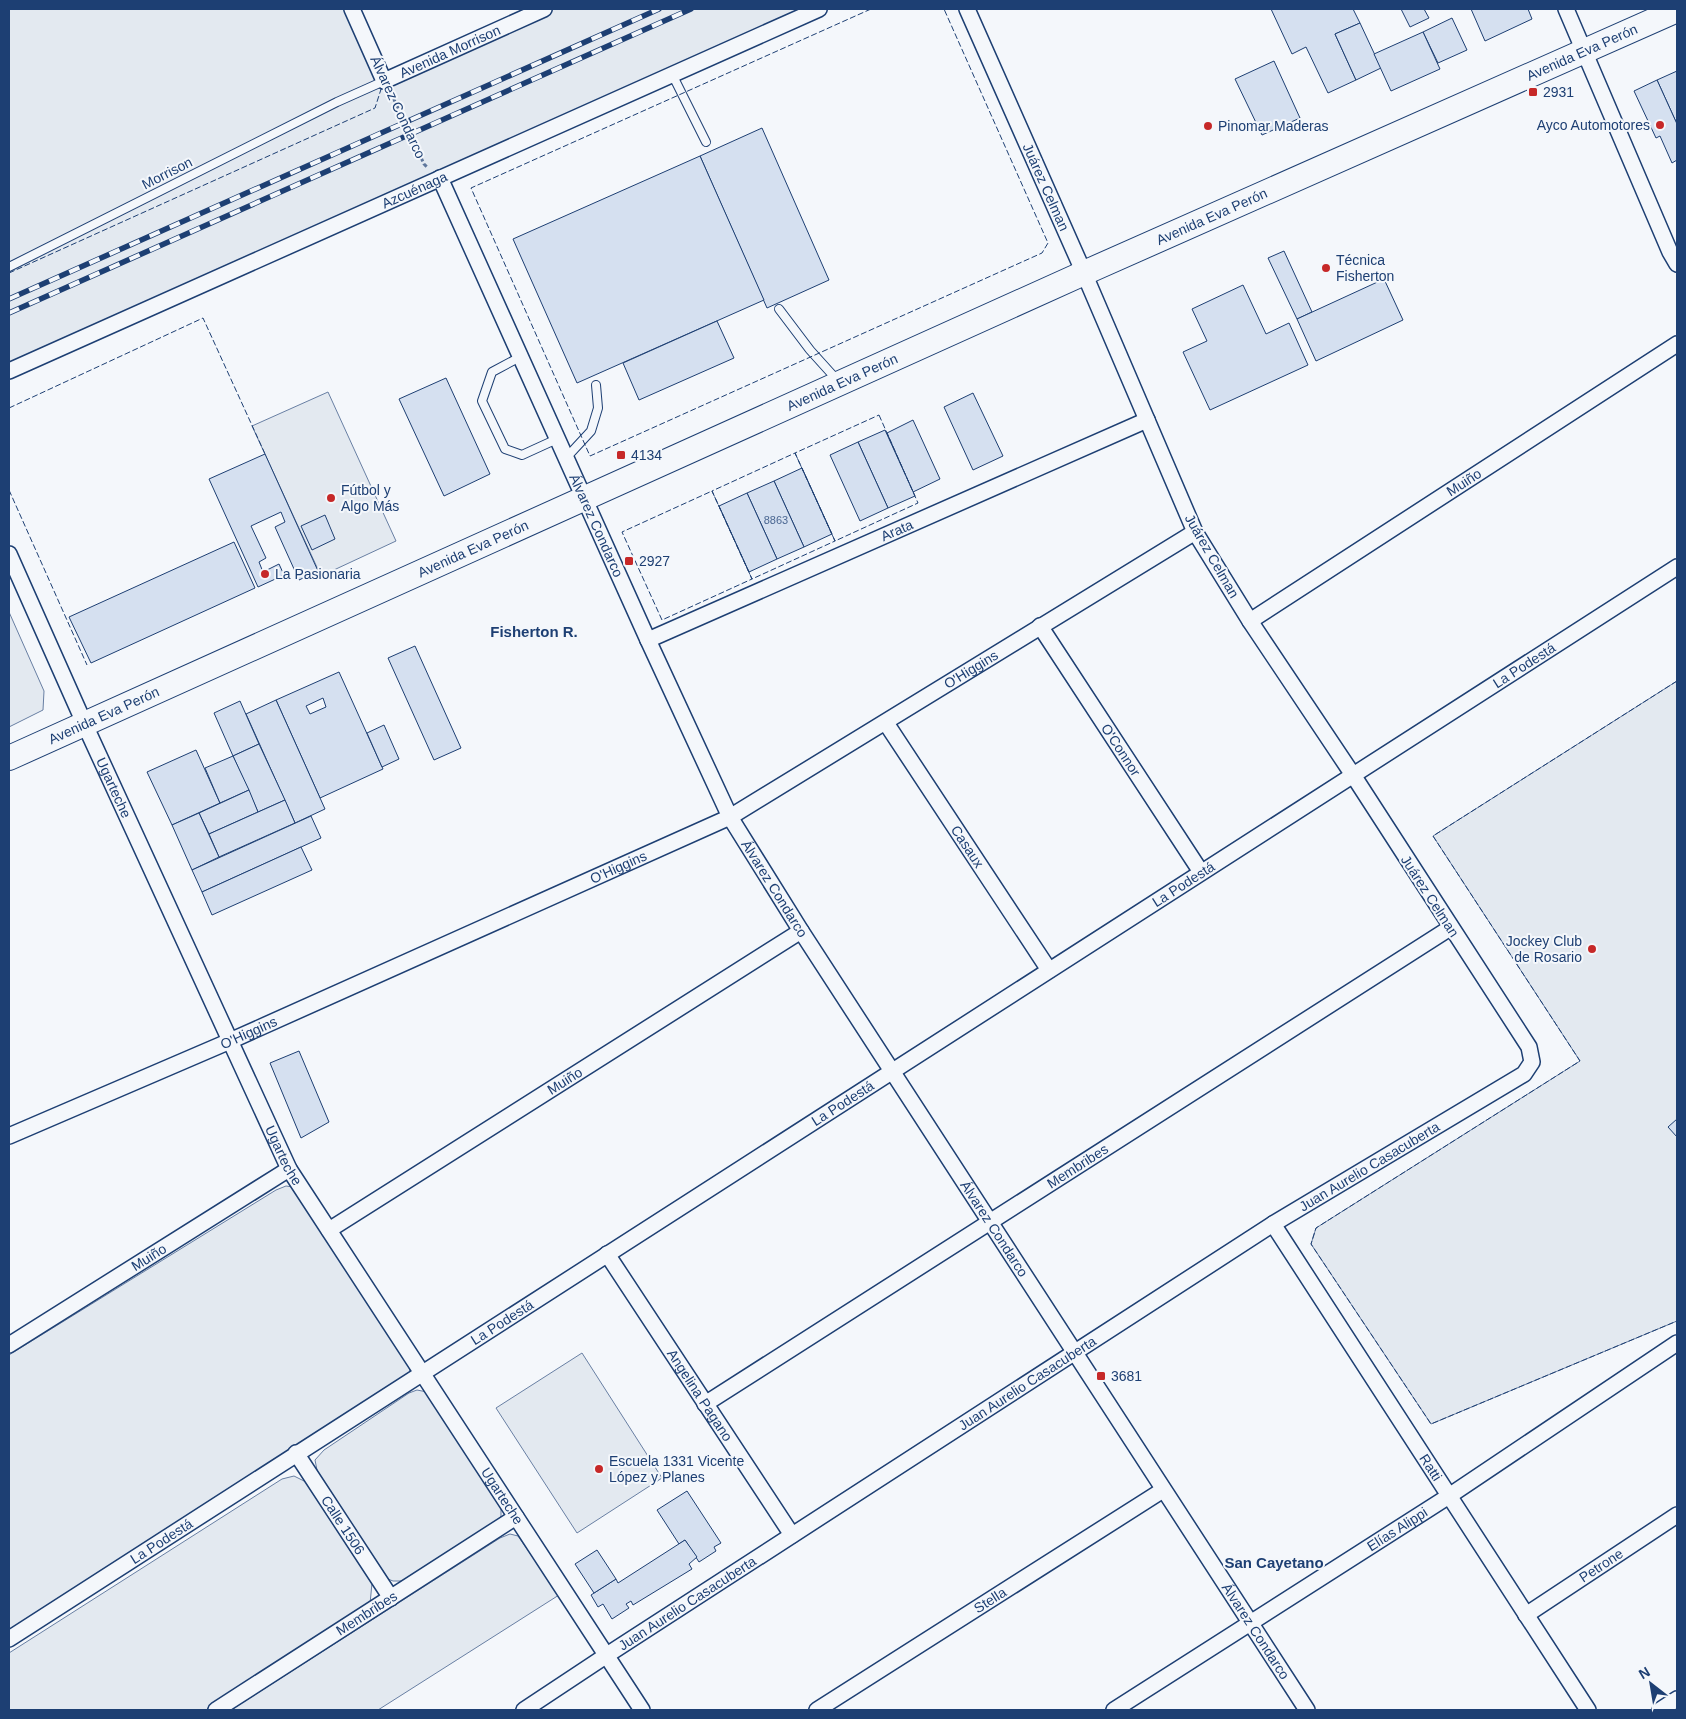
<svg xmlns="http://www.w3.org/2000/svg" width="1686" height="1719" viewBox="0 0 1686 1719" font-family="Arial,sans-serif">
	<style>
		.green { fill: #e3e9f0; stroke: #687fa3 }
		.building { fill: #d5e0f0; stroke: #1d3f73; fill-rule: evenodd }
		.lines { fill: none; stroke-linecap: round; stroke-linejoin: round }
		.lane-casing { stroke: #1d3f73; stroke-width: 10 }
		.street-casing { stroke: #1d3f73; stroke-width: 18 }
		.primary-casing { stroke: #1d3f73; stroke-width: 26 }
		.path { stroke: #5e769c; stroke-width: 3; stroke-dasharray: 4 2.5; stroke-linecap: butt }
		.lane { stroke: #f4f7fb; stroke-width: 8 }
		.street { stroke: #f4f7fb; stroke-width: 15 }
		.primary { stroke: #f4f7fb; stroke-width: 24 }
		.rail-casing { stroke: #1d3f73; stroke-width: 5.5 }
		.rail { stroke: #f4f7fb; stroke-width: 4; stroke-dasharray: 11; stroke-linecap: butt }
		.fence { stroke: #1d3f73; stroke-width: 1; stroke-dasharray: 6 2.5; stroke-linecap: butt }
		.poi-dot { fill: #c62828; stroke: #f4f7fb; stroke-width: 2 }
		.labels { text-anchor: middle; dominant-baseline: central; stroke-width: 4; stroke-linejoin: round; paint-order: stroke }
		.number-label { font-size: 11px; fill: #4b6792 }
		.street-label { font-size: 14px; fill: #1d3f73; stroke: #f4f7fb }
		.poi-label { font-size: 14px; fill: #1d3f73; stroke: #f4f7fb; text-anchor: start }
		.neighbourhood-label { font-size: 15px; font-weight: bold; fill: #1d3f73; stroke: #f4f7fb }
	</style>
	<rect width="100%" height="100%" fill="#f4f7fb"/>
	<g class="green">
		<path d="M9 9H352L384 81 544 9H819L9 371Z"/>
		<path d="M328 392 396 541 321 576 252 426Z"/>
		<path d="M9 612 44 691 43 710 9 727Z"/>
		<path d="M1677 681V1321L1431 1424 1311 1244 1316 1228 1580 1061 1433 836Z"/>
		<path d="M286 1186 293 1187 409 1366 410 1373 9 1631V1355L276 1190Z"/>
		<path d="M582 1353 662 1478 577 1533 496 1408Z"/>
		<path d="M417 1390 427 1392 501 1507V1516L497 1523 407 1581H393L383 1577 318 1475 315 1460 324 1450 409 1393Z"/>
		<path d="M294 1476 306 1482 372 1583 370 1604 206 1710H9V1653L282 1479Z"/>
		<path d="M510 1534 518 1536 559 1595 378 1710H231L500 1538Z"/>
	</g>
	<g class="building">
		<path d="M1271 9H1353L1360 23 1335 34 1356 80 1328 93 1306 47 1292 54Z"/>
		<path d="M1401 9H1424L1429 18 1410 27Z"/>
		<path d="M1471 9H1528L1532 19 1485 41Z"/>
		<path d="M1452 18 1467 50 1438 63 1423 32Z"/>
		<path d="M1360 23 1381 68 1356 80 1335 34Z"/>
		<path d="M1423 32 1440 69 1391 91 1374 54Z"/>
		<path d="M1274 61 1300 118 1262 135 1235 79Z"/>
		<path d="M1677 71V124L1657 80Z"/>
		<path d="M1657 80 1677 124V160L1672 163 1660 136 1656 138 1634 91Z"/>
		<path d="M762 128 829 280 767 308 700 156Z"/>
		<path d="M700 156 764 300 577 383 513 239Z"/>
		<path d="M1284 251 1312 312 1297 319 1268 258Z"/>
		<path d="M1384 279 1403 320 1316 361 1297 319Z"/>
		<path d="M1243 285 1266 334 1289 323 1308 365 1210 410 1183 352 1207 341 1192 309Z"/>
		<path d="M717 321 734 358 639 400 623 363Z"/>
		<path d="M446 378 490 474 444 496 399 399Z"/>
		<path d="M973 393 1003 456 973 470 944 407Z"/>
		<path d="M913 420 940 479 913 492 887 433Z"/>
		<path d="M885 430 915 496 888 508 858 442Z"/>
		<path d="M858 442 888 508 860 521 830 455Z"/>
		<path d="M265 454 318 571 299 580 275 527 285 522 281 512 251 526 266 558 259 562 263 572 279 564 284 575 258 587 209 479Z"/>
		<path d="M802 468 832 534 804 547 774 481Z"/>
		<path d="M774 481 804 547 777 559 747 493Z"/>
		<path d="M747 493 777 559 749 572 719 506Z"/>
		<path d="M325 515 335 539 312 550 301 526Z"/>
		<path d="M234 542 255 588 91 663 69 617Z"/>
		<path d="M415 646 461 748 434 760 388 658Z"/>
		<path d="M339 672 383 769 320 798 276 700ZM323 698 326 707 310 714 306 706Z"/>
		<path d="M276 700 325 809 295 823 246 714Z"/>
		<path d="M240 701 259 744 233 756 214 713Z"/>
		<path d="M384 725 399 759 382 767 367 733Z"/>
		<path d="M259 744 285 800 258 812 233 756Z"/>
		<path d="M196 750 220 803 172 825 147 772Z"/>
		<path d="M233 756 249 790 220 803 205 768Z"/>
		<path d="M249 790 258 812 209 834 199 813Z"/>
		<path d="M285 800 295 823 219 857 209 834Z"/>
		<path d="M199 813 219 857 192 870 172 825Z"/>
		<path d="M311 816 321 838 202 892 192 870Z"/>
		<path d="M301 847 312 870 212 915 202 892Z"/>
		<path d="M299 1051 329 1122 301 1138 270 1063Z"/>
		<path d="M1677 1119V1137L1668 1127Z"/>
		<path d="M687 1491 721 1543 714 1547 716 1551 699 1562 685 1540 679 1544 657 1510Z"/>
		<path d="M685 1540 697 1557 689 1564 692 1569 633 1605 631 1601 626 1604 629 1608 612 1619 603 1604 598 1607 591 1595 616 1579 618 1583Z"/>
		<path d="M597 1550 616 1579 594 1593 575 1564Z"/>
	</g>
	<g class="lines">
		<defs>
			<g id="lane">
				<path d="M672 74 706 142"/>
				<path d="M9 267 337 102 384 81"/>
				<path d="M779 309 810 350 838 381"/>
				<path d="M520 357 492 372 482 401 505 449 522 455 557 439"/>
				<path d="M566 458 591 431 598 408 596 385"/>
			</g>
			<g id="street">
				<path id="s1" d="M352 9 384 81 544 9"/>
				<path d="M1566 9 1670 252 1677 264"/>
				<path id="s2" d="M440 178 648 640 730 817 801 931 1307 1710"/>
				<path id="s3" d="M9 371 819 9"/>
				<path id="s4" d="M9 554 85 725 289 1169 642 1710"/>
				<path id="s5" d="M1250 621 1677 344"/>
				<path id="s6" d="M1040 626 1201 872"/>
				<path id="s7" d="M648 640 1147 420"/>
				<path id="s8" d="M886 723 1049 970"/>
				<path id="s9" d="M9 1136 230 1041 730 817 1195 532"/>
				<path id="s10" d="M1273 1224 1588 1710"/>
				<path id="s11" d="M329 1230 801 931"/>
				<path id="s12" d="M607 1254 792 1535"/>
				<path id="s13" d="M9 1345 289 1169"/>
				<path id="s14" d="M705 1404 1450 928"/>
				<path id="s15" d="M296 1453 391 1598"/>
				<path id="s16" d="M1526 1615 1677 1515"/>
				<path id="s17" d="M9 1639 1677 567"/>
				<path id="s18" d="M216 1710 516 1517"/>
				<path id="s19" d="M524 1710 607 1655 1273 1224 1524 1074 1532 1062 1529 1047 1353 775 1250 621 1195 532 1084 273 967 9"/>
				<path id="s20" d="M817 1710 1163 1490"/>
				<path id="s21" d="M1114 1710 1449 1496 1677 1343"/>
				<path d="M1660 1710 1677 1699"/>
			</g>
			<g id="primary">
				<path id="s22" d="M9 758 1084 273 1677 10"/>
			</g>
		</defs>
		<use href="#lane" class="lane-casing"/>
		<use href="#street" class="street-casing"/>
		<use href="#primary" class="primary-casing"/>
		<path class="path" d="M391 93 424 164 428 168"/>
		<use href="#lane" class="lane"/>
		<use href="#street" class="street"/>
		<use href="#primary" class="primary"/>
		<defs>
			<g id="rail">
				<path d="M9 299 659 9"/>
				<path d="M9 313 691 9"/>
			</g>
		</defs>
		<use href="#rail" class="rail-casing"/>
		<use href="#rail" class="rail"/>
		<g class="fence">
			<path d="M871 9 471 188 590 456 1042 253 1048 243 944 9"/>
			<path d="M9 273 375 108 383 83"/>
			<path d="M9 408 203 318 266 456"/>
			<path d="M879 415 918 503 835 541 795 453Z"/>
			<path d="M795 453 835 541 752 579 712 491Z"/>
			<path d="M9 490 87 665"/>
			<path d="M712 491 752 579 662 620 622 532Z"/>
			<path d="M1677 681 1433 836 1580 1061 1316 1228 1311 1244 1431 1424 1677 1321"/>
		</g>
	</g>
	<g class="poi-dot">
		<rect x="1528" y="87" width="10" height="10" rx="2.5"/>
		<circle cx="1660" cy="125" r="5"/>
		<circle cx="1208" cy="126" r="5"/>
		<circle cx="1326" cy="268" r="5"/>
		<rect x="616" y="450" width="10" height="10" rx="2.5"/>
		<circle cx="331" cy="498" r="5"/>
		<rect x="624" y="556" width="10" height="10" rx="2.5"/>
		<circle cx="265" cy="574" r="5"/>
		<circle cx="1592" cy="949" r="5"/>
		<rect x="1096" y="1371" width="10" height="10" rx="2.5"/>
		<circle cx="599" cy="1469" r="5"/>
	</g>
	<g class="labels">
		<g class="number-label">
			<text x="776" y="520">8863</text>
		</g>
		<g class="street-label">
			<text stroke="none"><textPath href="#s1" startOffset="151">Avenida Morrison</textPath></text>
			<text stroke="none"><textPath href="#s22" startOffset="1724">Avenida Eva Perón</textPath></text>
			<text transform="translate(398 107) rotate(65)">Álvarez Condarco</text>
			<text transform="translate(167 173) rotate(-27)">Morrison</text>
			<text transform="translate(1046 187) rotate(66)">Juárez Celman</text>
			<text stroke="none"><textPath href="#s3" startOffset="444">Azcuénaga</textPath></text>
			<text stroke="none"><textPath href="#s22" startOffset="1319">Avenida Eva Perón</textPath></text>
			<text stroke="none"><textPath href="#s22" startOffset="914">Avenida Eva Perón</textPath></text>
			<text stroke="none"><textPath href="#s5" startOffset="255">Muiño</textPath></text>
			<text stroke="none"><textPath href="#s2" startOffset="381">Álvarez Condarco</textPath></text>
			<text stroke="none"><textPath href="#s7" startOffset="272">Arata</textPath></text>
			<text stroke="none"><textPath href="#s22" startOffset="509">Avenida Eva Perón</textPath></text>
			<text transform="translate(1212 556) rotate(60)">Juárez Celman</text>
			<text stroke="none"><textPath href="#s17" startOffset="1801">La Podestá</textPath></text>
			<text stroke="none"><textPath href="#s9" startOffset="1071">O'Higgins</textPath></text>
			<text stroke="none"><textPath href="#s22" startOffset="104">Avenida Eva Perón</textPath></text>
			<text stroke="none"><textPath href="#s6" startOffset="148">O'Connor</textPath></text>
			<text stroke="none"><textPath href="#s4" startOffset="256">Ugarteche</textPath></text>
			<text stroke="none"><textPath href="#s8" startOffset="148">Casaux</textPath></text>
			<text stroke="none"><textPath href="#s9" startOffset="666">O'Higgins</textPath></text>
			<text stroke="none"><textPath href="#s17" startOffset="1396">La Podestá</textPath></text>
			<text stroke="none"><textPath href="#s2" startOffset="786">Álvarez Condarco</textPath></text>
			<text transform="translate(1430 896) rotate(57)">Juárez Celman</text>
			<text stroke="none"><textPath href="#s9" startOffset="261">O'Higgins</textPath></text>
			<text stroke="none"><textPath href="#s11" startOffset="279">Muiño</textPath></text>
			<text stroke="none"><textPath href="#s17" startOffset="991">La Podestá</textPath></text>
			<text stroke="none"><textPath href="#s4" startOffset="661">Ugarteche</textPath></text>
			<text stroke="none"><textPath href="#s14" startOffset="442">Membribes</textPath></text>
			<text stroke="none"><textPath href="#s19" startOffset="1005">Juan Aurelio Casacuberta</textPath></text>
			<text stroke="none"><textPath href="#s2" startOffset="1191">Álvarez Condarco</textPath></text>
			<text stroke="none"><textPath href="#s13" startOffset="165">Muiño</textPath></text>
			<text stroke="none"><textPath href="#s17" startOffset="586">La Podestá</textPath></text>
			<text stroke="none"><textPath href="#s19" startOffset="600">Juan Aurelio Casacuberta</textPath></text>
			<text stroke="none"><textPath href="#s12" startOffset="169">Angelina Pagano</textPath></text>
			<text stroke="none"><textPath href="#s10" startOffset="290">Ratti</textPath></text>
			<text stroke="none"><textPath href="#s4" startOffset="1066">Ugarteche</textPath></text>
			<text stroke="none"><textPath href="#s15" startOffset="86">Calle 1506</textPath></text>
			<text stroke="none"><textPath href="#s21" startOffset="336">Elías Alippi</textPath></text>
			<text stroke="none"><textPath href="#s17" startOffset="181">La Podestá</textPath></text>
			<text stroke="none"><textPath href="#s16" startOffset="90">Petrone</textPath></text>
			<text stroke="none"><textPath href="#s20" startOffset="205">Stella</textPath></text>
			<text stroke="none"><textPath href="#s19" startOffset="195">Juan Aurelio Casacuberta</textPath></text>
			<text stroke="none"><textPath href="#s18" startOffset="179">Membribes</textPath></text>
			<text stroke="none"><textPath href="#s2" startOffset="1671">Álvarez Condarco</textPath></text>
		</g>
		<g class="poi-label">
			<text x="1543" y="92">2931</text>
			<text x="1650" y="125" text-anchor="end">Ayco Automotores</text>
			<text x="1218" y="126">Pinomar Maderas</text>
			<text x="1336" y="260">Técnica<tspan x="1336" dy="16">Fisherton</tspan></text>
			<text x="631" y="455">4134</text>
			<text x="341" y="490">Fútbol y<tspan x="341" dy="16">Algo Más</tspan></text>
			<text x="639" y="561">2927</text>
			<text x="275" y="574">La Pasionaria</text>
			<text x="1582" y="941" text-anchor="end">Jockey Club<tspan x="1582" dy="16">de Rosario</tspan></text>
			<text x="1111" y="1376">3681</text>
			<text x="609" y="1461">Escuela 1331 Vicente<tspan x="609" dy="16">López y Planes</tspan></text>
		</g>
		<g class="neighbourhood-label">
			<text x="534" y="631">Fisherton R.</text>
			<text x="1274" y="1562">San Cayetano</text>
		</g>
	</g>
	<rect width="1686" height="1719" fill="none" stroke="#1d3f73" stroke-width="20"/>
	<g transform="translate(1651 1684) rotate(329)" stroke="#f4f7fb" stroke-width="4" paint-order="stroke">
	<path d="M0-4L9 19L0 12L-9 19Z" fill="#1d3f73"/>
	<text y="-8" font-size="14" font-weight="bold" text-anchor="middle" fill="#1d3f73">N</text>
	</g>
</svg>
